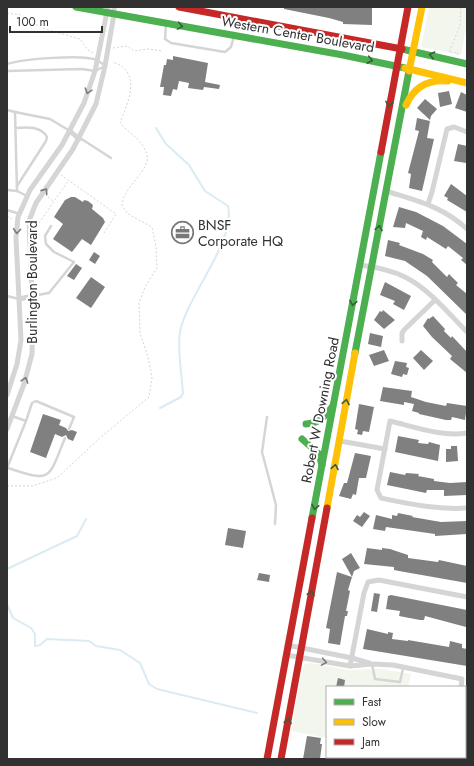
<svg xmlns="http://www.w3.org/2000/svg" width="474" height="766" viewBox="0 0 474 766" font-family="Jost,sans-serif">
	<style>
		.green { fill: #f2f6ed }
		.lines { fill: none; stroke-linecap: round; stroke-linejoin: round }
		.stream { stroke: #daebf3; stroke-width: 2 }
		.building { fill: #808080 }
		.path { stroke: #d5d5d5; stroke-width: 1; stroke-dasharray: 2 2; stroke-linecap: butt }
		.lane { stroke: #d5d5d5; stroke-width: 2.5 }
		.street { stroke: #d5d5d5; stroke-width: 5 }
		.fast { stroke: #4caf50; stroke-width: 7 }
		.slow { stroke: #ffc107; stroke-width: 7 }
		.jam { stroke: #c62828; stroke-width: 7 }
		.oneway { stroke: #3a5d3c }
		.oneway2 { stroke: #7b7b7b }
		.labels { text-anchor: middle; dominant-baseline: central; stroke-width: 4; stroke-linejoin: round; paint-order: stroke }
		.street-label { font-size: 14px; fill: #313131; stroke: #fff }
		.poi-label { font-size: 14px; fill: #313131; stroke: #fff; text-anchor: start }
	</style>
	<rect width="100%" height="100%" fill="#fff"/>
	<g class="green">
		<path d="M429 7H467V23L461 55 421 47Z"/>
		<path d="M311 663 348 670 381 669 411 674 408 687H327V738L291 731 302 668 305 664Z"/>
	</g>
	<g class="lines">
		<g class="stream">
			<path d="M156 128 166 144 189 165 205 191 228 206C236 242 187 295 180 332 177 347 182 377 183 393L181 397 160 408"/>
			<path d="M7 569 77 536 86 519"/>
			<path d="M7 604 13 618 31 628 35 634V646L40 645 47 639 89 641 96 646 120 650 140 663 149 684 157 689 257 713"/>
		</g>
	</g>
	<g class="building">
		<path d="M284 7 372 8V25L343 24V22L329 18 284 9Z"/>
		<path d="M173 56 208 63 205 82 220 85 219 89 204 87 203 90 188 88 189 83 179 81 177 90 173 89 171 96 163 95 164 87H160L164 65H166L167 59 173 60Z"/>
		<path d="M449 91 452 104 440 107 438 93Z"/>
		<path d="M461 92 467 95V112L455 108Z"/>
		<path d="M425 99 437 109 431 116 430 120 417 108Z"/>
		<path d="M417 118 430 121 427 138 434 139 422 191 409 188 411 174 408 173 419 131 415 130Z"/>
		<path d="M458 144 467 146 466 163 454 161Z"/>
		<path d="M451 184 467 196V212L447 200 448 198 444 196Z"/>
		<path d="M71 197H75L83 202 84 200 88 201 93 205 92 209 103 218 105 222 91 245 82 239 72 252 53 239 63 224 54 217 65 200Z"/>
		<path d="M399 207 416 212 443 226 467 244V265L461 260 463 258 448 246 446 249 427 237 426 240 421 237 423 231 406 223 405 228 393 227Z"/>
		<path d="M388 240 400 243 399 245 423 254 433 260 432 262 447 277 449 274 458 283 456 285 467 294V315L427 276 405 261 385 256Z"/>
		<path d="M94 252 100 256 95 264 89 260Z"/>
		<path d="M76 264 82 268 74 280 67 276Z"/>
		<path d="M91 277 105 287 91 308 76 298Z"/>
		<path d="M385 282 411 296 404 310 393 304 395 301 380 295Z"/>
		<path d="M383 310 395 320 384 329 374 320 380 311 382 312Z"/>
		<path d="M433 316 445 329 444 331 451 338 452 336 467 352V373L450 359 452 356 432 337 423 326 428 318 429 319Z"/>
		<path d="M370 333 383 336 381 347 368 344Z"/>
		<path d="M384 350 389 361 374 366 369 355Z"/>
		<path d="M421 350 433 361 424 370 413 358Z"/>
		<path d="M395 361 407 363 406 367 409 368 407 375 403 374 402 377 391 374Z"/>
		<path d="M383 387 412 391 411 397 426 402 446 406 447 403 467 406 465 420 452 417 451 420H446L419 414V413L412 411 414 404 404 402V405L380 401Z"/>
		<path d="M359 404 374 407 369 432 363 431 362 435 357 434 358 430 355 429Z"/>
		<path d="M43 414 61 420 59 425 66 428 68 431 72 430 77 432 73 441 68 439 66 435 62 437 55 434 46 458 30 452Z"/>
		<path d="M398 436 419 440 418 443 428 444 429 442 440 445 438 461 395 452Z"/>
		<path d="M451 446H457L458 461 446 462V449H451Z"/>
		<path d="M355 453 371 456 366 478H359L356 495 353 494 351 499 339 496 344 483H347Z"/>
		<path d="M390 472 405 475 406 473 419 474 418 476 434 479V481L450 483 467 482V495L444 496V490H427L426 493 387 485Z"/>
		<path d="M364 512 370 516 362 527 353 521 357 515 360 517Z"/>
		<path d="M398 513 413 516 412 517 441 522 467 521V534L435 536V534L386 527 385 531 373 529 376 515 392 519V515L397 516Z"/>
		<path d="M228 528 246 531 243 548 225 545Z"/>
		<path d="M367 548 382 550V548L390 549 408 555V558L438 562 439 560 467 566V583L399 571 394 570V567L364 564Z"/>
		<path d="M351 553 360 568 354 571 352 577 342 559Z"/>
		<path d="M337 572 352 577 348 590 350 591 346 611H348L347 616H345L340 645 328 643 330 629 326 628Z"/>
		<path d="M259 573 270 575 269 582 257 580Z"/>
		<path d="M374 593 380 594 377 612 371 611Z"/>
		<path d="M391 595 467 610 466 627 425 616 424 620H420L399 616 400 611 386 609 388 596Z"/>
		<path d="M367 629 388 634V632L393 633 392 639 408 641V640L449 647 450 641 462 644V648L467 649V666L363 649Z"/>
		<path d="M338 678 345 680 344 687H336Z"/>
		<path d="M307 736 321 738 320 744H322L320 759H303Z"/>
	</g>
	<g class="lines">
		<g class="path">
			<path d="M7 13 21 15 42 28 80 39 88 50 93 53"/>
			<path d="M113 48 127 46 134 51 148 49 163 51"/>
			<path d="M457 55 458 53 449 52 460 26 461 7"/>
			<path d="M61 175 116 214 104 233"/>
			<path d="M48 197 53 201"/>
			<path d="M7 216 12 219"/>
			<path d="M35 222 39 223 68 181"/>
			<path d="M7 486H32L57 478 101 437 149 397 152 378 148 357 140 333 139 303 145 287 157 268 156 247 152 227 128 214 122 206C122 187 151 171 147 155 142 138 127 133 120 122 129 102 142 70 112 62"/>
		</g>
		<g class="lane">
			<path d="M166 24 165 39 171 43 225 52 231 47 234 36"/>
			<path d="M7 64C23 59 82 54 97 60 100 62 103 64 105 66L95 71 82 69 7 71"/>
			<path d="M7 110 15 112 17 191 27 196"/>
			<path d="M15 112 50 119 70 131"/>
			<path d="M16 128C27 127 41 126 47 137L46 141 17 186"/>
			<path d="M80 138 111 158"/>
			<path d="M7 190 17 191"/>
			<path d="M7 210 20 214"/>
			<path d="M7 296 19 299"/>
			<path d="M32 296 49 293 74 262 54 252 46 244 45 236 51 226"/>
			<path d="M267 417 262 452 276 505 275 524"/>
			<path d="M26 421 32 403 36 401 74 417 69 429"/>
			<path d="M7 468 26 421 12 416"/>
			<path d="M8 468C53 483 48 479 65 438"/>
			<path d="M372 664 375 679 400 682 403 668"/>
		</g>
		<g class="street">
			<path d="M70 131 79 139"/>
			<path d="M386 191C417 201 442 206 467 229"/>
			<path d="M428 204 432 192 447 129 454 127 467 132"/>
			<path d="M360 265C375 267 391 270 405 277 429 289 448 313 467 332"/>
			<path d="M20 299 32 296"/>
			<path d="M402 341V333L405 329 435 300"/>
			<path d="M7 395 17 364 21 340 16 238 18 217 30 190 62 145 84 103 95 71 108 7"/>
			<path d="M7 429 24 384 32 354 33 318 29 221 36 203 73 149 96 104 105 66 114 14V7"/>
			<path d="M467 433C441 437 415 427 390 421L377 490 381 498C410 504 437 510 467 508"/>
			<path d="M340 441 385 449"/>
			<path d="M287 645 352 658 369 663"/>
			<path d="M286 655 350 666 372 664 393 665 462 679 461 687"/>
			<path d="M350 666 364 593 368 582 379 580 467 597"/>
			<path d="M449 757 460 759"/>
			<path d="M333 759V757"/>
		</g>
		<g class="fast">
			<path d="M76 7 343 55 405 68"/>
			<path d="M402 49 467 64"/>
			<path d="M355 353 409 71"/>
			<path d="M306 424C319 423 325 417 332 407"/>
			<path d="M302 439 319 454 322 465"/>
			<path d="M312 518 381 152"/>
		</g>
		<g class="slow">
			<path d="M405 68 467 83"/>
			<path d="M409 71 422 7"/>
			<path d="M406 105C414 87 428 79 448 81"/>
			<path d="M327 508 355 353"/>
		</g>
		<g class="jam">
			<path d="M179 7 402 49"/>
			<path d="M381 152 408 7"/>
			<path d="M267 759 312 518"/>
			<path d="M281 759 327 508"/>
		</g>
	</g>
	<defs><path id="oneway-chevron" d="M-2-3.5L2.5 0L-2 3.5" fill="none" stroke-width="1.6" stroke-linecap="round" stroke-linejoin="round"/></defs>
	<g class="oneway">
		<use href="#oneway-chevron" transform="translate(180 26) rotate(10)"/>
		<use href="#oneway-chevron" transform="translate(432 55) rotate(-168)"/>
		<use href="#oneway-chevron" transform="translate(370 60) rotate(11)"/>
		<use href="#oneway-chevron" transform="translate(389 104) rotate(100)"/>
		<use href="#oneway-chevron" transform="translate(379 228) rotate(-79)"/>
		<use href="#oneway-chevron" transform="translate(353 303) rotate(100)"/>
		<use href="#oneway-chevron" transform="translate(346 402) rotate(-80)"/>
		<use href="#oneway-chevron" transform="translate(335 467) rotate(-80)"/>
		<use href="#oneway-chevron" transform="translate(315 507) rotate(101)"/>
		<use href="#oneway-chevron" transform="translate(311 593) rotate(-79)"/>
		<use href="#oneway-chevron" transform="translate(288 721) rotate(-80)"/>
	</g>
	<g class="oneway2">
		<use href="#oneway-chevron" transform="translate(88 91) rotate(108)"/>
		<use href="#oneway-chevron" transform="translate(45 191) rotate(-55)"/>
		<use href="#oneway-chevron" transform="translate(17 231) rotate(94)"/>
		<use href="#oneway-chevron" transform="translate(25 380) rotate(-72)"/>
		<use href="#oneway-chevron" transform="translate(324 662) rotate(10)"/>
	</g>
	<defs>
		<symbol id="office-ring" viewBox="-11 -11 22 22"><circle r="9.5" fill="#fff" stroke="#797979" stroke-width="1.5"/><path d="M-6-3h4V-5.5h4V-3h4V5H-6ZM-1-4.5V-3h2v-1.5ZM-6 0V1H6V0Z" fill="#797979"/></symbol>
	</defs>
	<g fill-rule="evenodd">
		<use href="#office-ring" x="170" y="220" width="25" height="25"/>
	</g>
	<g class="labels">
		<g class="street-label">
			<text transform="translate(298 34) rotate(10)">Western Center Boulevard</text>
			<text transform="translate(32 282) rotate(-90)">Burlington Boulevard</text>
			<text transform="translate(320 410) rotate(-79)">Robert W Downing Road</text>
		</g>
		<g class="poi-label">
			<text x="198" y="225">BNSF<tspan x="198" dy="16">Corporate HQ</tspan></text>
		</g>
	</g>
	<rect width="474" height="766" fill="none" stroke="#313131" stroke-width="16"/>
	<rect x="326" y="686" width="140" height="72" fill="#ffffff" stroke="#adadad"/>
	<rect x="334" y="699" width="20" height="6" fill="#4caf50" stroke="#adadad"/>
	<text x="362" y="706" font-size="12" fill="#313131">Fast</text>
	<rect x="334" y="719" width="20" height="6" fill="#ffc107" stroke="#adadad"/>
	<text x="362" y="726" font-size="12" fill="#313131">Slow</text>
	<rect x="334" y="739" width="20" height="6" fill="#c62828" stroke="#adadad"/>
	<text x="362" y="746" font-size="12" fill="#313131">Jam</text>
	<path d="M10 26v6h92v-6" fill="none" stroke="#313131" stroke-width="2"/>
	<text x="16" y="26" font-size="12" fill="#313131" stroke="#ffffff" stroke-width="3" paint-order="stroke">100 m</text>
</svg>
